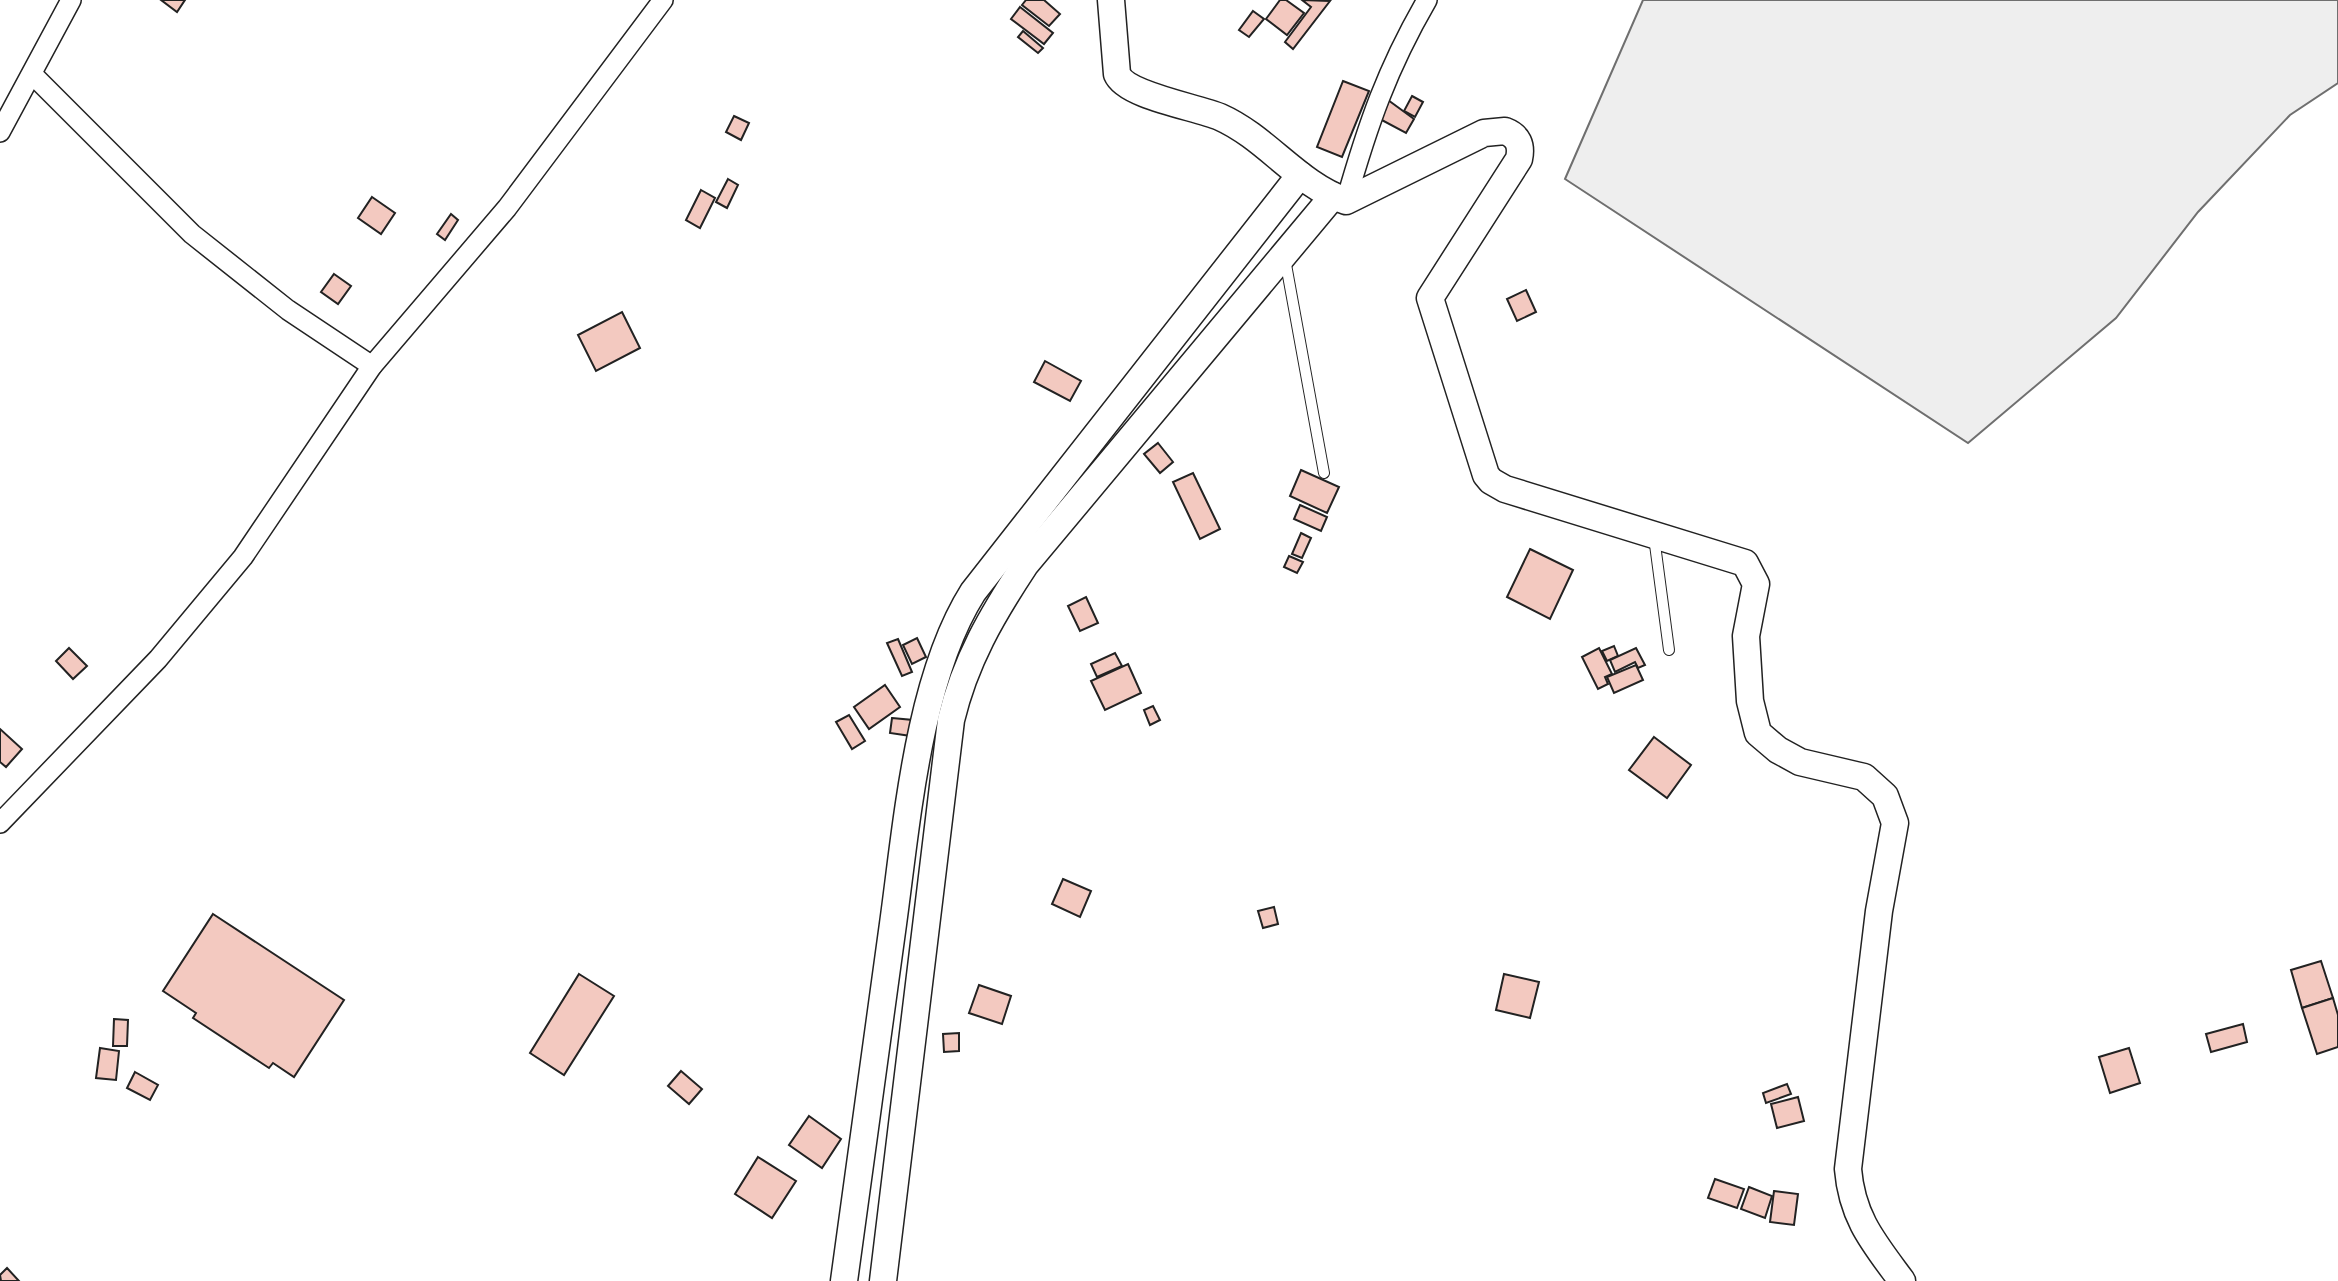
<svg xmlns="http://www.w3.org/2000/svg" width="2338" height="1281" viewBox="0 0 2338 1281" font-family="Arial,sans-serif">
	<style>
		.green { fill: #eee; stroke: #6f6f6f; stroke-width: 2 }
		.building { fill: #f3c9c0; stroke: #222; stroke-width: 2 }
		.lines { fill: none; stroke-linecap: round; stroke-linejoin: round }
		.lane-casing { stroke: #222; stroke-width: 12 }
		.street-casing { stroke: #222; stroke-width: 22 }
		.secondary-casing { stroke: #222; stroke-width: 29 }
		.lane { stroke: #fff; stroke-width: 10 }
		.street { stroke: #fff; stroke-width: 19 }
		.secondary { stroke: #fff; stroke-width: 26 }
	</style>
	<rect width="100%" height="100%" fill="#fff"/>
	<path class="green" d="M1643 0H2338V83L2290 115 2198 212 2116 318 1968 443 1565 179Z"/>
	<g class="building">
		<path d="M161 0H185L177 12Z"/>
		<path d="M1026 0H1044L1060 14 1049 26 1022 5Z"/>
		<path d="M1280 0H1286L1304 13 1287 35 1266 19Z"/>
		<path d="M1302 0 1330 1 1293 49 1285 42 1311 7Z"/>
		<path d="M1020 7 1053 33 1044 44 1011 19Z"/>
		<path d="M1253 11 1264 19 1249 37 1239 30Z"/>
		<path d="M1023 31 1043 48 1038 53 1018 37Z"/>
		<path d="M1343 81 1369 91 1342 157 1317 147Z"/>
		<path d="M1412 96 1423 102 1415 117 1404 111Z"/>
		<path d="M1388 100 1414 119 1406 133 1378 118Z"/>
		<path d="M734 116 749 123 741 140 726 132Z"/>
		<path d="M728 179 738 185 727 208 716 202Z"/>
		<path d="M701 190 715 198 700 228 686 220Z"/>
		<path d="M372 197 395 213 381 234 358 218Z"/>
		<path d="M451 214 458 220 445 240 437 234Z"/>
		<path d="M334 274 351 286 338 304 321 292Z"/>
		<path d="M1526 290 1536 312 1517 321 1507 299Z"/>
		<path d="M622 312 640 348 596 371 578 335Z"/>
		<path d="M1045 361 1081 381 1070 401 1034 382Z"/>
		<path d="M1158 443 1173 462 1160 473 1144 454Z"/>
		<path d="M1301 470 1339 487 1327 513 1290 496Z"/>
		<path d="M1193 473 1220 529 1200 539 1173 482Z"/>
		<path d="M1300 505 1327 517 1321 531 1294 519Z"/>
		<path d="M1301 533 1311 538 1302 558 1292 554Z"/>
		<path d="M1530 549 1573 570 1550 619 1507 597Z"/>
		<path d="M1289 556 1303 562 1297 573 1284 567Z"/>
		<path d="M1086 597 1098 623 1080 631 1068 606Z"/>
		<path d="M917 638 926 657 912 664 903 645Z"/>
		<path d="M898 639 912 672 902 676 887 643Z"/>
		<path d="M1614 646 1618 656 1607 661 1602 651Z"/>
		<path d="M69 648 87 666 73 679 56 661Z"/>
		<path d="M1599 648 1612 674 1605 677 1608 684 1598 689 1582 657Z"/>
		<path d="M1636 648 1645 665 1638 668 1635 662 1615 672 1610 660Z"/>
		<path d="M1115 653 1122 666 1097 677 1091 664Z"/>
		<path d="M1128 664 1141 693 1105 710 1091 681Z"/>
		<path d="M1636 665 1643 680 1614 693 1607 677Z"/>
		<path d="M885 685 900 707 869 729 854 707Z"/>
		<path d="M1153 706 1160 720 1150 725 1144 710Z"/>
		<path d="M849 715 865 741 852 749 836 722Z"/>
		<path d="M892 718 913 720 911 736 890 733Z"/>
		<path d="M0 729 22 749 6 767 0 762Z"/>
		<path d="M1654 737 1691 765 1667 798 1629 770Z"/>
		<path d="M1063 879 1091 891 1080 917 1052 904Z"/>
		<path d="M1274 907 1278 924 1263 928 1258 911Z"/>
		<path d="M213 914 344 1000 294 1077 273 1063 269 1068 193 1018 196 1013 163 991Z"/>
		<path d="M2321 961 2333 998 2302 1008 2291 970Z"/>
		<path d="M579 974 614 996 564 1075 530 1053Z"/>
		<path d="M1504 974 1539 982 1530 1018 1496 1010Z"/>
		<path d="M979 985 1011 996 1002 1024 969 1013Z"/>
		<path d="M2333 998 2338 1015V1047L2317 1054 2302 1008Z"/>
		<path d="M114 1019 128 1020 127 1046H113Z"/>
		<path d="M2243 1024 2247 1042 2211 1052 2206 1034Z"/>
		<path d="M959 1033V1051L944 1052 943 1034Z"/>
		<path d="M100 1048 119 1051 116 1080 96 1078Z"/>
		<path d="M2129 1048 2140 1083 2110 1093 2099 1057Z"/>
		<path d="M681 1071 702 1089 689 1104 668 1086Z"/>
		<path d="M135 1072 158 1085 150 1100 127 1088Z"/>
		<path d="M1787 1084 1791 1094 1766 1103 1763 1093Z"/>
		<path d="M1798 1097 1804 1121 1777 1128 1771 1104Z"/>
		<path d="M809 1116 841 1139 822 1168 789 1145Z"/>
		<path d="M758 1157 796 1181 772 1218 735 1194Z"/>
		<path d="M1715 1179 1744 1189 1737 1208 1708 1198Z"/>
		<path d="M1749 1187 1772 1196 1765 1218 1741 1209Z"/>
		<path d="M1774 1191 1798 1194 1794 1225 1770 1222Z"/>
		<path d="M7 1268 19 1281H1L0 1275Z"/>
	</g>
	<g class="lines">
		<defs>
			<g id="lane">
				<path d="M1285 259 1324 473"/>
				<path d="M1654 537 1669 650"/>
			</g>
			<g id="street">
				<path d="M32 74 192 234 288 310 372 366"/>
				<path d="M0 132 71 0"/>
				<path d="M1346 201C1368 124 1387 69 1427 0"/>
				<path d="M0 823 158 659 243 557 372 366 507 208 663 0"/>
			</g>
			<g id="secondary">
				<path d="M1111 0 1117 74C1126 96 1197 107 1220 117 1267 138 1297 184 1346 201L1484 133 1505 131C1518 136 1522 145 1519 159L1430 298 1486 475 1491 481 1505 489 1745 563 1756 584 1746 636 1750 701 1758 733 1778 750 1800 762 1864 777 1885 796 1895 823 1879 911 1848 1169C1852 1218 1874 1243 1902 1281"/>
				<path d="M844 1281C860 1162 877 1043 893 924 907 822 918 679 973 592L1300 175"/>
				<path d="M883 1281 951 720C965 661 992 615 1025 565L1333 196"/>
			</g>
		</defs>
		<use href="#lane" class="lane-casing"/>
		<use href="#street" class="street-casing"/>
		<use href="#secondary" class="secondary-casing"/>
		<use href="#lane" class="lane"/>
		<use href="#street" class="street"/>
		<use href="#secondary" class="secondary"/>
	</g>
</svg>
